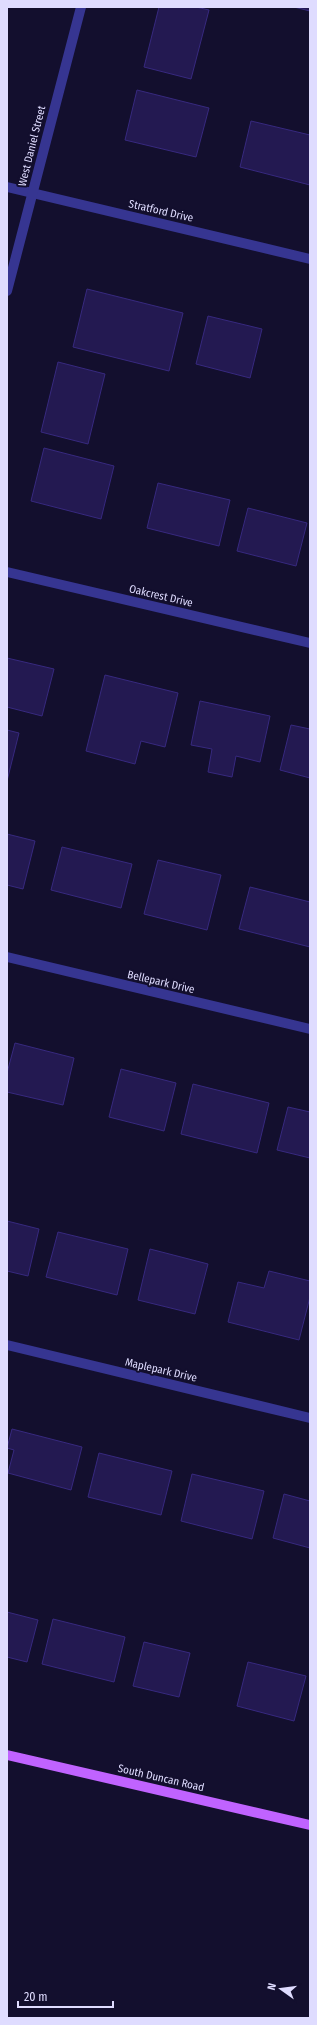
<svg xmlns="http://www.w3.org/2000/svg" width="317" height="2025" viewBox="0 0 317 2025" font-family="'Fira Sans Condensed',sans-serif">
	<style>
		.building { fill: #231951; stroke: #37297f }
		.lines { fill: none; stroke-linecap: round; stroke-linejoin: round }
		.minor { stroke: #363591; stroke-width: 10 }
		.major { stroke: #c063ff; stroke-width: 10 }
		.labels { text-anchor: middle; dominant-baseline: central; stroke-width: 4; stroke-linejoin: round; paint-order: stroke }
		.street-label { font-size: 11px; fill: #dfdcff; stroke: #130f2e }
	</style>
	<rect width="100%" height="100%" fill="#130f2e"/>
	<g class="building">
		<path d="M159 7H196L209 10 191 79 144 67Z"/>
		<path d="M294 7H310V11Z"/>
		<path d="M137 90 209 108 196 157 125 140Z"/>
		<path d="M251 121 310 135V185L240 167Z"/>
		<path d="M87 289 183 313 169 371 73 347Z"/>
		<path d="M208 316 262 329 250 378 196 364Z"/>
		<path d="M58 362 105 374 88 444 41 432Z"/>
		<path d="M44 448 114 466 101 519 31 501Z"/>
		<path d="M158 483 230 500 219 546 147 528Z"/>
		<path d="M248 508 307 523 296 566 237 551Z"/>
		<path d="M7 658 54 669 42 716 7 707Z"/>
		<path d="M105 675 178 693 165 747 141 741 135 764 86 751Z"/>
		<path d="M200 701 270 716 260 762 236 756 232 777 208 772 212 749 191 745Z"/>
		<path d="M291 725 310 729V778L280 770Z"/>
		<path d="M7 730 19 733 7 781Z"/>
		<path d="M7 834 35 841 23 889 7 885Z"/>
		<path d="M62 847 132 864 121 908 51 890Z"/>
		<path d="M158 860 221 875 207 930 144 914Z"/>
		<path d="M250 887 310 902V947L239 929Z"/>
		<path d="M15 1043 74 1058 63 1105 7 1092V1073Z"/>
		<path d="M121 1069 176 1083 164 1131 109 1117Z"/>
		<path d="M193 1084 269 1103 257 1153 181 1134Z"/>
		<path d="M288 1107 310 1112V1158L277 1150Z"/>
		<path d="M7 1221 39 1229 28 1276 7 1271Z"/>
		<path d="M58 1232 128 1249 117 1295 46 1277Z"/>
		<path d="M150 1249 208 1264 195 1314 138 1300Z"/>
		<path d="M269 1271 310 1281V1297L299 1340 228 1322 238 1282 264 1288Z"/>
		<path d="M12 1429 82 1447 71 1490 8 1473 14 1450 7 1448Z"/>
		<path d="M99 1453 172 1471 161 1515 88 1497Z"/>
		<path d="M192 1474 264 1491 252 1539 181 1521Z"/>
		<path d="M284 1494 310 1501V1548L273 1538Z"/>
		<path d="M7 1612 38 1620 27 1662 7 1657Z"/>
		<path d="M53 1619 125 1637 114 1682 42 1664Z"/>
		<path d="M144 1642 190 1653 179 1697 133 1686Z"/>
		<path d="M248 1662 306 1676 294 1721 237 1706Z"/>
	</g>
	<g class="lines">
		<g class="minor">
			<path d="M7 187 310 259"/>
			<path d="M7 291 81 7"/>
			<path d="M7 572 310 643"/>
			<path d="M7 957 310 1029"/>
			<path d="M7 1345 310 1418"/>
		</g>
		<path class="major" d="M7 1755 310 1825"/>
	</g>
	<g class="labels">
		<g class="street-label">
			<text transform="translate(32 146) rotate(-76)">West Daniel Street</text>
			<text transform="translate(161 211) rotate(13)">Stratford Drive</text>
			<text transform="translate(161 596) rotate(13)">Oakcrest Drive</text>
			<text transform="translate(161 982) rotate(13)">Bellepark Drive</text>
			<text transform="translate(161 1370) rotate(13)">Maplepark Drive</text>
			<text transform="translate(161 1778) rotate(13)">South Duncan Road</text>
		</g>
	</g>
	<rect width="317" height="2025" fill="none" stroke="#dfdcff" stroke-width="16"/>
	<g transform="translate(281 1989) rotate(284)" stroke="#130f2e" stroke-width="3" paint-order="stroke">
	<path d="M0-3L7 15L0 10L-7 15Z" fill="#dfdcff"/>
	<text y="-6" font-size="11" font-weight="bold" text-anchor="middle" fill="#dfdcff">N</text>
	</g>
	<path d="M18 2001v6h95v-6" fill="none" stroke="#dfdcff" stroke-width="2"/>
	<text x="24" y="2001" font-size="12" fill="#dfdcff" stroke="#130f2e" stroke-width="3" paint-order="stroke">20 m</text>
</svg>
